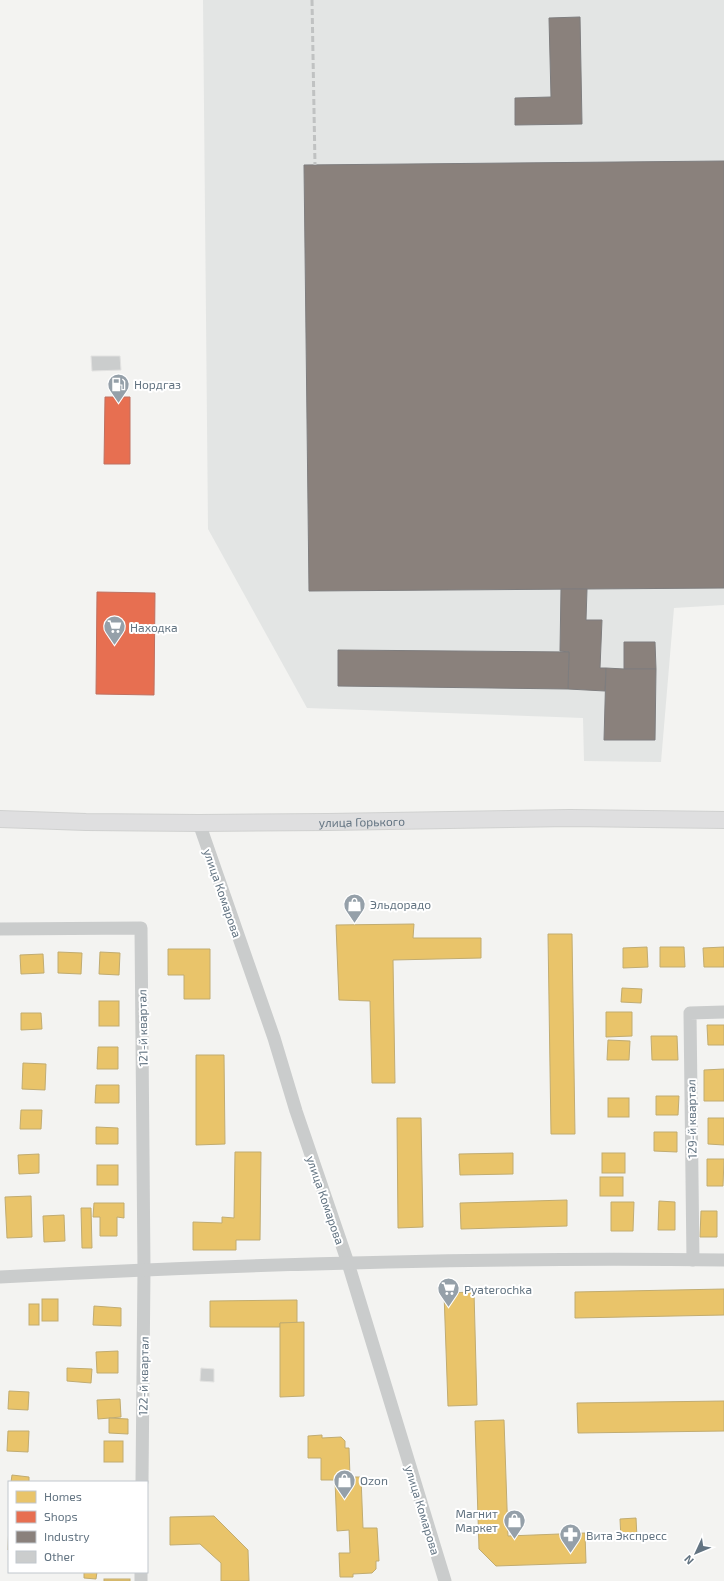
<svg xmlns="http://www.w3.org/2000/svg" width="724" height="1581" viewBox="0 0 724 1581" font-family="'Exo 2',sans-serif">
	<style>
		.built { fill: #e3e5e4 }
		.homes { fill: #e9c46a; stroke: #c1ac71 }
		.shops { fill: #e76f51; stroke: #bf7060 }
		.industry { fill: #8a817c; stroke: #7e7d7e }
		.building { fill: #cbcdcd; stroke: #e2e2e1 }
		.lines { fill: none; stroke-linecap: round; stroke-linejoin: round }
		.major-casing { stroke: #d0d1d0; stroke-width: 18 }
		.minor { stroke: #cacccc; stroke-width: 13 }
		.major { stroke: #dfdfe0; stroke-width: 16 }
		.rail { stroke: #c0c2c2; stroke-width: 3; stroke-dasharray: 6 3; stroke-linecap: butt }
		.labels { text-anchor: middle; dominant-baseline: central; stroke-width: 4; stroke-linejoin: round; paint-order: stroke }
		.poi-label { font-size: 12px; fill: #637482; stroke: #fff; text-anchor: start }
		.street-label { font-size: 12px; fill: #637482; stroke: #fff }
	</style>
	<rect width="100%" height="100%" fill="#f3f3f1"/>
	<path class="built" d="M203 0H724V605L674 608 661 762 584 761 583 718 307 708 208 529Z"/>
	<g class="homes">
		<path d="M414 924 413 938H481V958L393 960 395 1083H372L370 1001 339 1000 336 925Z"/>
		<path d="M548 934H572L575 1134H551Z"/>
		<path d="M647 947 648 967 623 968V948Z"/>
		<path d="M660 947H684L685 967H660Z"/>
		<path d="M724 947V967H704L703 948Z"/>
		<path d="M168 949H210V999H184V975H168Z"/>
		<path d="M58 952 82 953 81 974 58 973Z"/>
		<path d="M100 952 120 953 119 975 99 974Z"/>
		<path d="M43 954 44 973 21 974 20 955Z"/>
		<path d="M622 988 642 989 641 1003 621 1002Z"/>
		<rect x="99" y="1001" width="20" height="25"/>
		<path d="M606 1012H632V1036L606 1037Z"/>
		<path d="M21 1013H41L42 1029 21 1030Z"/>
		<path d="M707 1025H724V1045H708Z"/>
		<path d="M651 1036H677L678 1060H652Z"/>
		<path d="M608 1040 630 1041 629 1060H607Z"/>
		<path d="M98 1047H118V1069H97Z"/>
		<path d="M196 1055H224L225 1144 196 1145Z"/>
		<path d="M23 1063 46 1064 45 1090 22 1089Z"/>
		<path d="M724 1069V1101H704V1070Z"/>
		<path d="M96 1085H119V1103H95Z"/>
		<path d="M656 1096H679L678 1115H656Z"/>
		<rect x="608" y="1098" width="21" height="19"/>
		<path d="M21 1110H42L41 1129H20Z"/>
		<path d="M397 1118H421L423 1227 398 1228Z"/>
		<path d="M708 1118H724V1145L708 1144Z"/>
		<path d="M96 1127 118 1128V1144H96Z"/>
		<path d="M654 1132H677V1152L654 1151Z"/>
		<path d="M235 1152H261L260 1240H236V1250H193V1222L222 1223V1217L234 1218Z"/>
		<path d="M513 1153V1174L460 1175 459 1154Z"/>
		<rect x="602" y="1153" width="23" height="20"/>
		<path d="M39 1154V1173L19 1174 18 1155Z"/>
		<path d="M707 1159H724L723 1186H707Z"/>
		<rect x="97" y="1165" width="21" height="20"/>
		<rect x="600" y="1177" width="23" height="19"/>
		<path d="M31 1196 32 1237 7 1238 5 1197Z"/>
		<path d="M567 1200V1226L461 1229 460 1203Z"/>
		<path d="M659 1201 675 1202V1230H658Z"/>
		<path d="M611 1202H634L633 1231H611Z"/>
		<path d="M94 1203H124V1218L117 1217V1236H100V1217H93Z"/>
		<path d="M81 1208H91L92 1248H82Z"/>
		<path d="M701 1211H717V1237H700Z"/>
		<path d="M64 1215 65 1241 44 1242 43 1216Z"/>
		<path d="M724 1289V1315L575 1318V1292Z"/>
		<path d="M474 1292 477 1405 448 1406 444 1293Z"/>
		<rect x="42" y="1299" width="16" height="22"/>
		<path d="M297 1300V1323H280V1327H210V1301Z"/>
		<rect x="29" y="1304" width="10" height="21"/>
		<path d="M94 1306 121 1308V1326L93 1325Z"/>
		<path d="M304 1322V1396L280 1397V1323Z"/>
		<path d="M118 1351V1373H97L96 1352Z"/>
		<path d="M67 1368 92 1369 91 1383 67 1381Z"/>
		<path d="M9 1391 29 1392 28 1410 8 1409Z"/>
		<path d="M120 1399 121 1417 98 1419 97 1400Z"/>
		<path d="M724 1401V1431L578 1433 577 1403Z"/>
		<path d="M109 1418 128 1419V1434L109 1433Z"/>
		<path d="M504 1420 508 1536 585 1533 586 1563 496 1566 479 1549 475 1421Z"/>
		<path d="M8 1431H29L28 1452 7 1451Z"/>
		<path d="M322 1435V1438L341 1437 345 1441V1448H349L350 1477H361L363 1528H377L379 1561H376V1569L372 1573 353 1574V1577H340L339 1553H350L349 1530 337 1531 335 1480H321V1458H308V1436Z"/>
		<rect x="104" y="1441" width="19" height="21"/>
		<path d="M12 1475 29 1477V1482H11Z"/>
		<path d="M214 1516 248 1550 249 1581H221V1563L200 1544 170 1545V1517Z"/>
		<path d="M636 1518 637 1538 621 1539 620 1519Z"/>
		<path d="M9 1520V1550H8Z"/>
		<path d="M84 1572H97L96 1579 84 1578Z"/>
		<rect x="104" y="1579" width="26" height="2"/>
	</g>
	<g class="shops">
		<path d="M105 397H130V464H104Z"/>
		<path d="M97 592 155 593 154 695 96 694Z"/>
	</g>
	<g class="industry">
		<path d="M580 17 582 124 515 125V98L551 97 549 18Z"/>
		<path d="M724 161V588L309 591 304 165Z"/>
		<path d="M561 589H587L586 620H602L600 668H606L605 691 568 689 569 652 560 651Z"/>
		<path d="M624 642H655L656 669H624Z"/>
		<path d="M338 650 569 652 568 689 338 686Z"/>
		<path d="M606 668 624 669H656L655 740H604Z"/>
	</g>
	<g class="building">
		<path d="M91 356H120L121 370 92 371Z"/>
		<path d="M201 1368 214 1369V1382L200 1381Z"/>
	</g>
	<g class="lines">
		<defs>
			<g id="major">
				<path id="s1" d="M0 819 86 822 199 823 328 822 570 818 724 820"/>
			</g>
		</defs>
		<use href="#major" class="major-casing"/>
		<g class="minor">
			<path d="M199 823 274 1038 296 1111 348 1263 445 1581"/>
			<path d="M0 929 141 928 144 1269 142 1482"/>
			<path d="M693 1260 690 1013 724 1012"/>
			<path d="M0 1277C241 1264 483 1257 724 1260"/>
			<path d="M141 1581V1572"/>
		</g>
		<use href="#major" class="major"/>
		<path class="rail" d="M312 0 315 165"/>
	</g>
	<defs>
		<symbol id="fuel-pin" viewBox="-11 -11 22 30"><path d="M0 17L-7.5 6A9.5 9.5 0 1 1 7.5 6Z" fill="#95a0a9" stroke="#fff"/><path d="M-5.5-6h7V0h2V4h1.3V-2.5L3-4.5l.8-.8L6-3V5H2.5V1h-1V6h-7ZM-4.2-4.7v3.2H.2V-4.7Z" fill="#fff"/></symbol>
		<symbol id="supermarket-pin" viewBox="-11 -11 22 30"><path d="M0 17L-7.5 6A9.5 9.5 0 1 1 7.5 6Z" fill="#95a0a9" stroke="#fff"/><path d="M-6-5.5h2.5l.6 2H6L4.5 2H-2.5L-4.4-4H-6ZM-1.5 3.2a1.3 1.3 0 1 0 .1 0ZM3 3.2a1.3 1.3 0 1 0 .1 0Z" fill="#fff"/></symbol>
		<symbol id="shop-pin" viewBox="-11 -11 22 30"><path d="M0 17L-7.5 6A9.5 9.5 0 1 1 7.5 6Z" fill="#95a0a9" stroke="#fff"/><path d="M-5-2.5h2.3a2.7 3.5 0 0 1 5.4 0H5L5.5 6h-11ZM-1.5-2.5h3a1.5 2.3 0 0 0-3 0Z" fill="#fff"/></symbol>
		<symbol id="pharmacy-pin" viewBox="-11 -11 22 30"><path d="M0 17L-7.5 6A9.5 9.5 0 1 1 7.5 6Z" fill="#95a0a9" stroke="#fff"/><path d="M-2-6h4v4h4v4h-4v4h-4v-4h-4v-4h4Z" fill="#fff"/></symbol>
	</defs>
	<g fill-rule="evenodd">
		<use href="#fuel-pin" x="106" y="372" width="25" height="34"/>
		<use href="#supermarket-pin" x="102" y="614" width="25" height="34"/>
		<use href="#shop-pin" x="342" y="892" width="25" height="34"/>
		<use href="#supermarket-pin" x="436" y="1276" width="25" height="34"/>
		<use href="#shop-pin" x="332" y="1468" width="25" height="34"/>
		<use href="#shop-pin" x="502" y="1508" width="25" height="34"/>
		<use href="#pharmacy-pin" x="558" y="1522" width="25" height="34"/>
	</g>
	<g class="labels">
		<g class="poi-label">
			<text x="134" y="384">Нордгаз</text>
			<text x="130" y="627">Находка</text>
			<text x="370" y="904">Эльдорадо</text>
			<text x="464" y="1289">Pyaterochka</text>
			<text x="360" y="1480">Ozon</text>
			<text x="498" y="1513" text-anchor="end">Магнит<tspan x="498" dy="14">Маркет</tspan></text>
			<text x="586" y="1535">Вита Экспресс</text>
		</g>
		<g class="street-label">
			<text stroke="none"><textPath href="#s1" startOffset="362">улица Горького</textPath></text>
			<text transform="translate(223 893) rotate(71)">улица Комарова</text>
			<text transform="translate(142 1028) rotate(-91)">121-й квартал</text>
			<text transform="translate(691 1119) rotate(-91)">129-й квартал</text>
			<text transform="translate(326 1200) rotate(71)">улица Комарова</text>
			<text transform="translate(143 1376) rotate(-89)">122-й квартал</text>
			<text transform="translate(423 1510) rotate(73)">улица Комарова</text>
		</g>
	</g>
	<rect x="8" y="1481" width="140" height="92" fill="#ffffff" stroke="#c1c7cd"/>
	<rect x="16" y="1491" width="20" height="12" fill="#e9c46a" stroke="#c1c7cd"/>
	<text x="44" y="1501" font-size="12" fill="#637482">Homes</text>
	<rect x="16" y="1511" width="20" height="12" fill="#e76f51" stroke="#c1c7cd"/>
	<text x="44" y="1521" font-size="12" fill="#637482">Shops</text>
	<rect x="16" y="1531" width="20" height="12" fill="#8a817c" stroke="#c1c7cd"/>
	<text x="44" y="1541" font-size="12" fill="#637482">Industry</text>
	<rect x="16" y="1551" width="20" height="12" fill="#cbcdcd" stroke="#c1c7cd"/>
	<text x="44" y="1561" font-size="12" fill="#637482">Other</text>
	<g transform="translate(696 1553) rotate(226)" stroke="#ffffff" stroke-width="3" paint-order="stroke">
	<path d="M0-3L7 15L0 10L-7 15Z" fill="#637482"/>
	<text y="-6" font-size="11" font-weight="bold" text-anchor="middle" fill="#637482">N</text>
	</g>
</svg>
